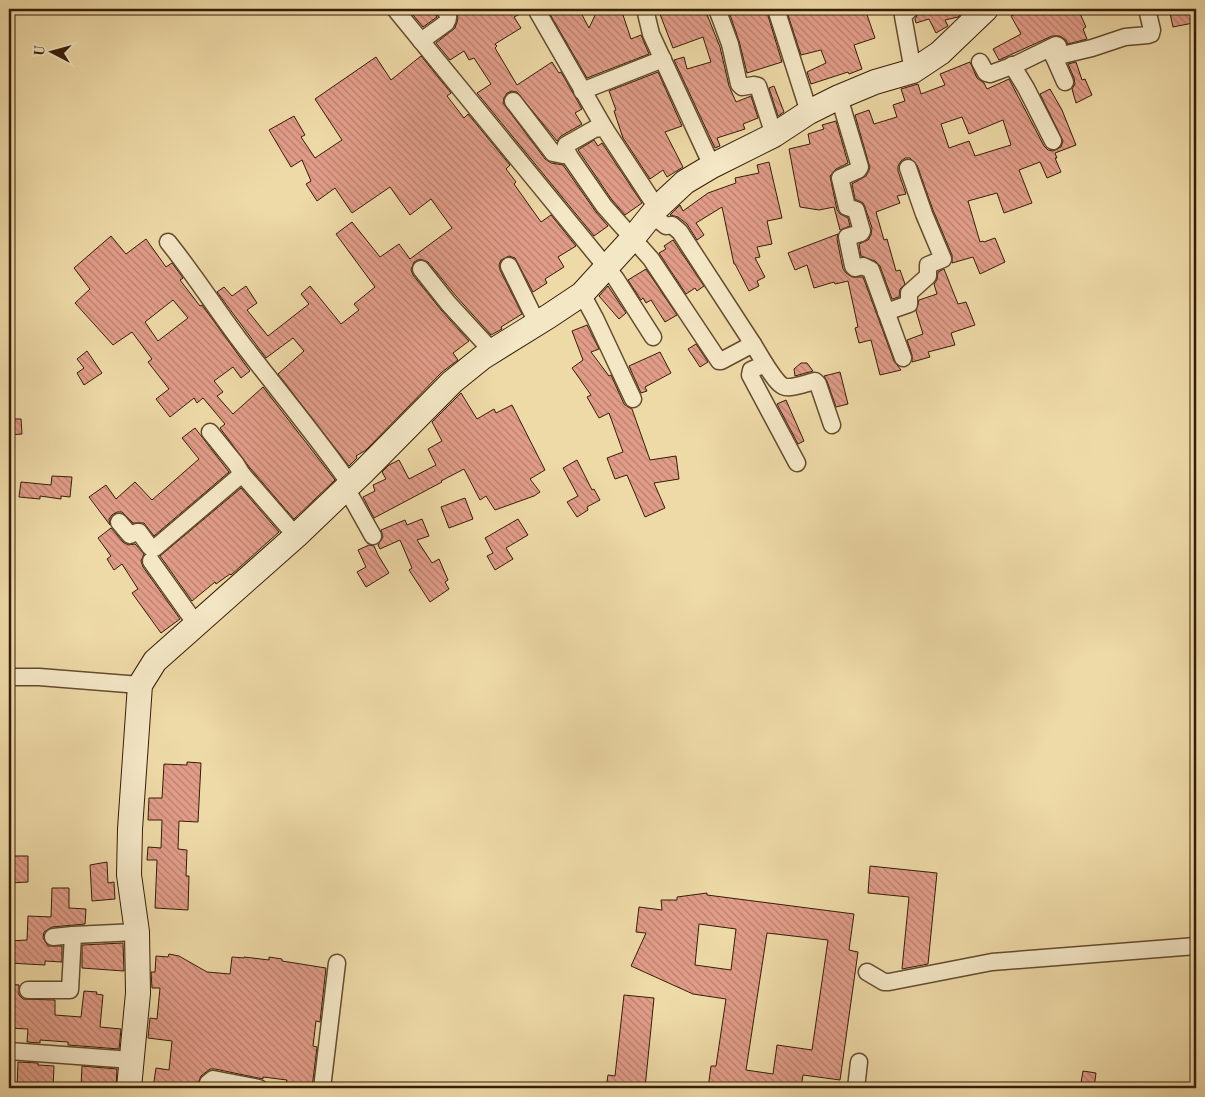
<svg xmlns="http://www.w3.org/2000/svg" width="1205" height="1097" viewBox="0 0 1205 1097" font-family="'Old Standard TT',serif">
	<style>
		.building { fill: url(#building-back-hatch); stroke: #351d07; fill-rule: evenodd }
		.lines { fill: none; stroke-linecap: round; stroke-linejoin: round }
		.street-casing { stroke: #634c2f; stroke-width: 19 }
		.secondary-casing { stroke: #351d07; stroke-width: 26 }
		.street { stroke: #f4e7c6; stroke-width: 16 }
		.secondary { stroke: #f4e7c6; stroke-width: 24 }
	</style>
	<defs>
		<pattern id="building-back-hatch" width="6" height="6" patternUnits="userSpaceOnUse" patternTransform="scale(1.25)"><rect width="6" height="6" fill="#e29d89"/><path d="M-1 5l2 2M0 0l6 6M5-1l2 2" fill="none" stroke="#b87f6e"/></pattern>
	</defs>
	<rect width="100%" height="100%" fill="#eedaa7"/>
	<filter id="stains"><feTurbulence type="fractalNoise" baseFrequency=".004" numOctaves="4"/><feColorMatrix values="0 0 0 0 .2 0 0 0 0 .09 0 0 0 0 .02 0 0 0 .5 -.17"/></filter>
	<radialGradient id="worn" r=".72"><stop offset=".6" stop-color="#630" stop-opacity="0"/><stop offset="1" stop-color="#630" stop-opacity=".3"/></radialGradient>
	<g class="building">
		<path d="M408 9H434L437 17 423 27Z"/>
		<path d="M456 9H526V11L514 17 521 28 495 44 497 46 495 48 517 85 552 62 559 73 561 72 582 109 575 113 582 124 561 136 557 141 517 92 512 91 507 93 504 98 503 103 545 159 551 163 563 165 596 212 608 226 594 236 477 93 491 84 474 58 469 60 464 51 450 60 436 43 455 28 458 19Z"/>
		<path d="M547 9H579L589 28 598 9H621L631 39 641 35 649 54 587 78Z"/>
		<path d="M658 9H702L703 13 706 12 720 47 729 86 736 102 751 96 758 118 743 124 745 129 717 138 720 146 715 148 674 60 684 57 687 69 711 62 703 37 673 48Z"/>
		<path d="M728 9H766L782 62 747 73 739 41Z"/>
		<path d="M786 9H865L875 38 854 45 862 69 849 74 848 72 811 84 807 72 826 63 821 50 801 55Z"/>
		<path d="M920 9H966L958 17 945 20 948 26 936 33 929 19 916 23 915 19 919 12Z"/>
		<path d="M1024 9H1078L1086 27 1083 29 1087 39 1068 44 1066 40 1060 36H1052L999 60 993 49 1021 34 1011 16Z"/>
		<path d="M1169 9H1190L1193 23 1173 27Z"/>
		<path d="M421 56 451 93 447 96 464 118 468 114 510 165 506 169 516 182 514 184 541 222 551 215 576 246 558 257 564 267 545 279 547 283 533 292 515 258 509 256 501 260 499 265 500 270 522 314 501 327 502 329 491 335 456 296 428 262 420 259 414 262 411 270 413 275 441 310 469 341 453 353 458 360 442 372 366 450 356 456 357 458 349 466 278 374 304 351 293 338 266 358 217 292 224 287 232 296 246 286 257 303 247 310 268 336 309 304 301 294 310 286 341 324 359 310 354 304 375 287 336 234 352 222 380 257 399 244 410 259 452 228 431 199 410 215 390 187 352 213 335 188 317 201 306 184 311 181 302 160 291 167 269 130 294 116 305 135 301 137 315 158 342 140 315 99 376 57 391 80Z"/>
		<path d="M970 62 977 78 984 83 987 89 1009 79 1044 146 1048 150 1053 151 1061 147 1063 141 1040 94 1050 89 1062 110 1076 145 1055 153 1057 158H1055L1061 172 1047 178 1040 162 1019 170 1032 203 1004 213 997 193 968 201 980 242 983 241 984 242 995 238 1005 262 980 274 973 257 952 263V255L933 210 917 165 910 158H905L901 161 898 166V171L906 194 897 196 900 203 876 212 884 240 887 239 896 271 900 270 905 284 900 289 899 297 892 299 880 266 875 261 861 256 859 244 868 240 871 235 872 228 865 207 863 203 855 199 852 184 866 176 870 168 855 115 869 110 874 124 897 117 893 105 905 101 901 89 918 84 921 94 945 85 940 74ZM962 117 969 134 1003 120 1011 145 975 156 969 141 949 148 941 124Z"/>
		<path d="M1076 62 1082 80 1085 79 1092 95 1076 103 1072 89 1075 84 1074 78 1068 64Z"/>
		<path d="M658 72 682 126 665 132 683 167 667 177 663 170 650 179 623 138 614 111 616 110 609 91Z"/>
		<path d="M774 86 784 112 778 116 769 88Z"/>
		<path d="M836 121 848 163 836 169 830 176 837 210 840 214 848 218 850 226 840 230 834 207 819 210 800 207 789 149 810 144 808 134 824 129 822 125Z"/>
		<path d="M594 140 598 146 602 143 642 203 625 215 612 200 578 150Z"/>
		<path d="M769 162 782 218 767 221 772 244 757 247 760 257 755 258 765 277 757 281 759 286 749 291 735 264H734L722 207 696 223 704 235 697 240 687 224 678 217 670 215 680 205 683 211 708 193 736 183 735 178 759 173 757 165Z"/>
		<path d="M838 234 837 239 843 269 846 273 852 277H863L894 361 901 370 880 375 871 340 859 343 855 328 858 327 848 281 835 284 834 282 814 288 807 265 795 270 788 253Z"/>
		<path d="M111 236 126 254 146 239 166 267 172 263 183 278 180 280 200 306 202 305 250 371 241 378 233 367 214 381 223 392 217 396 233 414 263 387 335 480 294 519 250 468 220 428 225 424 203 398 197 403 194 398 170 417 156 399 169 389 148 362 152 359 132 332 113 345 75 303 90 289 74 268ZM173 300 188 318 158 341 145 322Z"/>
		<path d="M673 240 704 286 697 291 695 288 686 294 659 253 666 249 664 246Z"/>
		<path d="M646 269 677 315 665 322 651 300 646 303 643 298 641 300 628 280Z"/>
		<path d="M944 269 958 304 966 302 975 325 951 333 955 345 928 352 930 357 912 362V355L907 340 923 334 916 311 919 300 937 294 934 284 937 280 938 272Z"/>
		<path d="M608 286 626 313 619 319 599 296Z"/>
		<path d="M587 325 599 349 591 352 609 376 611 375 624 404 628 407 632 409 650 460 676 456 679 479 654 483 665 508 645 517 627 475 615 479 607 458 623 452 609 413 599 418 587 397 591 395 572 368 583 360 572 331Z"/>
		<path d="M696 344 708 362 700 367 688 349Z"/>
		<path d="M87 351 102 373 84 385 77 373 84 368 77 359Z"/>
		<path d="M660 352 671 373 645 387 647 391 641 393 629 366Z"/>
		<path d="M801 363H807L813 371 795 376 794 369Z"/>
		<path d="M840 372 848 404 836 407 827 381 824 376Z"/>
		<path d="M461 393 477 419 494 409 496 413 512 405 545 470 530 479 540 492 534 496 495 510 486 496 480 500 464 469 441 481 442 482 374 518 363 497 375 491 373 485 386 479 382 472 389 465 399 460 409 479 436 465 428 449 442 441 432 422Z"/>
		<path d="M786 400 804 441 798 444 777 404Z"/>
		<path d="M9 419H21L22 434 9 435Z"/>
		<path d="M195 428 229 472 154 536 144 523H133L122 512H117L112 515 109 519 110 525 89 497 106 485 116 499 135 482 152 500 199 459 182 438Z"/>
		<path d="M577 460 592 490 594 489 600 500 587 507 588 510 577 517 567 502 578 496 563 468Z"/>
		<path d="M52 476 72 477 70 497 61 496V499L40 496V499L19 497 21 482 51 485Z"/>
		<path d="M241 488 279 532 231 575 230 574 216 584 215 582 192 601 160 556Z"/>
		<path d="M465 498 473 519 449 528 441 507Z"/>
		<path d="M422 519 429 536 417 540 432 563 439 559 448 580 445 582 449 589 430 602 409 570 412 568 400 540 380 549 378 545 383 537 381 530 405 520 407 525Z"/>
		<path d="M518 519 528 535 506 548 513 559 495 570 487 556 493 553 485 538Z"/>
		<path d="M111 528 123 542 128 545 135 544 144 554 141 561 143 567 180 619 161 633 132 593 138 589 122 564 114 570 107 559 111 556 98 538Z"/>
		<path d="M369 545 374 546 378 555 389 573 366 587 357 572 366 567 358 550Z"/>
		<path d="M187 762 201 763 198 822 179 821 178 849 187 850 186 876H189L188 910 155 908 157 860H147L148 847 161 848 162 820H148L149 798H162L164 764 187 765Z"/>
		<path d="M9 856H28V882L9 883Z"/>
		<path d="M107 862 108 883 114 882 115 899 92 901 90 865Z"/>
		<path d="M870 866 937 873 928 964 902 969 909 897 868 893Z"/>
		<path d="M52 888H69V908L86 909 85 924 52 927 44 932 43 938 48 946H62V962L45 961V965L9 963V941L27 940 28 916 51 917Z"/>
		<path d="M707 893V895L854 914 849 950 858 952 840 1080 803 1075 801 1088H708L711 1066H716L726 999 693 994 631 966 646 933 636 932 639 907 662 910 661 900H677V897ZM699 924 736 929 731 970 695 965ZM767 933 828 940 812 1050 777 1045 773 1074 746 1070Z"/>
		<path d="M123 943 124 971 82 968V945Z"/>
		<path d="M169 954 179 956 207 972 230 974 232 957 244 958V957L269 960V957L282 959V961L326 968 320 1022 316 1021 313 1046 317 1047 312 1088H296V1086L286 1085 287 1080 263 1077V1079L215 1069H210L201 1076 196 1088H153L156 1068 169 1070 172 1041 148 1038 150 1018 157 1019 160 988H152L151 972H155L156 956 168 957Z"/>
		<path d="M9 984 19 985V995L23 999 55 1000V1015L81 1017 84 991 97 992 96 994 103 995 100 1027 121 1029 119 1049 68 1045V1042L40 1040V1043L27 1042 28 1029 9 1028Z"/>
		<path d="M624 995 654 998 645 1088H606L608 1075 615 1076Z"/>
		<path d="M18 1062 38 1063V1065L54 1066 53 1088H17Z"/>
		<path d="M82 1066 117 1069 116 1088 81 1086Z"/>
		<path d="M1083 1071 1096 1073 1094 1088H1080Z"/>
	</g>
	<g class="lines">
		<defs>
			<g id="street">
				<path d="M395 9 616 279 653 337"/>
				<path d="M536 9 605 129"/>
				<path d="M645 9 651 34 712 166"/>
				<path d="M717 9 730 44 739 84 742 87 754 85 758 86 774 135"/>
				<path d="M776 9 809 112"/>
				<path d="M910 9 903 16 913 71"/>
				<path d="M421 41 446 23C450 17 448 14 444 9"/>
				<path d="M1054 57 1065 82"/>
				<path d="M980 62 986 73 990 74 1017 64 1056 45 1058 46 1054 57 1092 48 1125 37 1148 35 1151 34 1152 30 1147 9"/>
				<path d="M1012 65 1026 88 1053 141"/>
				<path d="M582 91 663 59"/>
				<path d="M839 97 860 167 858 170 840 178 847 207 856 210 862 231 861 233 847 237 853 266 855 268 863 266 871 270 903 358"/>
				<path d="M513 101 553 153 563 155 567 153"/>
				<path d="M657 208 605 129 596 128 566 145 565 148 570 157 604 206 651 259 719 361H721L753 344 765 364 751 370 750 375 797 463"/>
				<path d="M652 215 666 226 672 225 680 232 753 344"/>
				<path d="M168 242C193 273 214 306 238 338 275 387 315 434 350 484"/>
				<path d="M509 266 537 323"/>
				<path d="M421 269 448 303 492 351"/>
				<path d="M582 294 595 318 633 399"/>
				<path d="M886 312 909 304V293L928 276V265L943 259 924 214 908 168"/>
				<path d="M765 364C784 393 782 390 815 381L818 384 832 425"/>
				<path d="M210 432 236 464 242 474 296 536"/>
				<path d="M346 488 373 536"/>
				<path d="M119 522 130 535 137 532H139L150 547 155 548 242 474"/>
				<path d="M151 561 196 624"/>
				<path d="M9 677H39L140 685"/>
				<path d="M53 937 73 935"/>
				<path d="M867 972 884 982H889L992 962 1196 946"/>
				<path d="M28 990H70L73 935 137 932"/>
				<path d="M9 1051 132 1060"/>
				<path d="M206 1088 208 1083 213 1079 259 1088"/>
				<path d="M322 1088 337 963"/>
				<path d="M856 1088 859 1062"/>
			</g>
			<path id="secondary" d="M129 1088 138 993 137 932 129 875 130 829 140 685 155 661 296 536 363 472 452 382 483 357 549 316 582 294 633 238 657 208 685 182 712 166 774 135 809 112 839 97 875 82 913 71 940 53 986 9"/>
		</defs>
		<use href="#street" class="street-casing"/>
		<use href="#secondary" class="secondary-casing"/>
		<use href="#street" class="street"/>
		<use href="#secondary" class="secondary"/>
	</g>
	<rect width="1205" height="1097" fill="none" stroke="#eedaa7" stroke-width="30"/>
	<rect x="10" y="10" width="1185" height="1077" fill="none" stroke="#351d07" stroke-width="2.5"/>
	<rect x="15" y="15" width="1175" height="1067" fill="none" stroke="#351d07"/>
	<g transform="translate(52 52) rotate(276)" stroke="#f4e7c6" stroke-width="4" paint-order="stroke">
	<path d="M0-4L9 19L0 12L-9 19Z" fill="#351d07"/>
	<text y="-8" font-size="14" font-weight="bold" text-anchor="middle" fill="#351d07">U</text>
	</g>
	<rect width="100%" height="100%" filter="url(#stains)"/>
	<rect width="100%" height="100%" fill="url(#worn)"/>
</svg>
